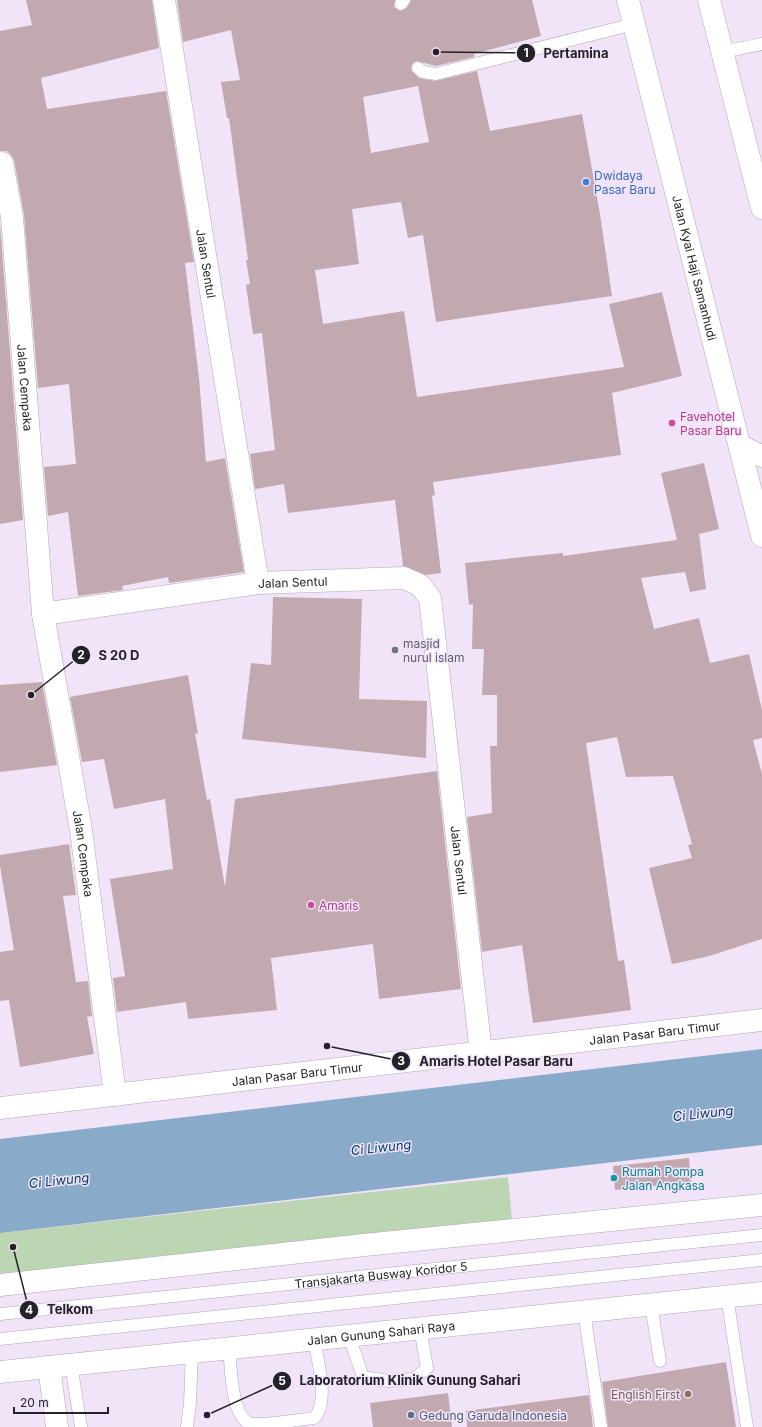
<svg xmlns="http://www.w3.org/2000/svg" width="762" height="1427" viewBox="0 0 762 1427" font-family="Inter,sans-serif">
	<style>
		.green { fill: #bcd5b2 }
		.water { fill: #89abc9 }
		.building { fill: #c2a9b0; fill-rule: evenodd }
		.lines { fill: none; stroke-linecap: round; stroke-linejoin: round }
		.lane-casing { stroke: #b2a6b9; stroke-width: 13 }
		.street-casing { stroke: #b2a6b9; stroke-width: 23 }
		.secondary-casing { stroke: #b2a6b9; stroke-width: 23 }
		.primary-casing { stroke: #b2a6b9; stroke-width: 23 }
		.lane { stroke: #fff; stroke-width: 12 }
		.street { stroke: #fff; stroke-width: 22 }
		.secondary { stroke: #fff; stroke-width: 22 }
		.primary { stroke: #fff; stroke-width: 22 }
		.shop-dot { fill: #3f7fe0; stroke: #f1e4f9; stroke-width: 1.5 }
		.hotel-dot { fill: #d1479c; stroke: #f1e4f9; stroke-width: 1.5 }
		.worship-dot { fill: #6b7280; stroke: #f1e4f9; stroke-width: 1.5 }
		.culture-dot { fill: #0f9aa8; stroke: #f1e4f9; stroke-width: 1.5 }
		.education-dot { fill: #8d6e63; stroke: #f1e4f9; stroke-width: 1.5 }
		.service-dot { fill: #5c6f8a; stroke: #f1e4f9; stroke-width: 1.5 }
		.labels { text-anchor: middle; dominant-baseline: central; stroke-width: 3; stroke-linejoin: round; paint-order: stroke }
		.shop-label { font-size: 12px; fill: #366cbe; stroke: #f1e4f9; text-anchor: start }
		.street-label { font-size: 12px; fill: #252128; stroke: #f1e4f9 }
		.hotel-label { font-size: 12px; fill: #b23c85; stroke: #f1e4f9; text-anchor: start }
		.worship-label { font-size: 12px; fill: #5b616d; stroke: #f1e4f9; text-anchor: start }
		.culture-label { font-size: 12px; fill: #0d838f; stroke: #f1e4f9; text-anchor: start }
		.education-label { font-size: 12px; fill: #785e54; stroke: #f1e4f9; text-anchor: end }
		.service-label { font-size: 12px; fill: #4e5e75; stroke: #f1e4f9; text-anchor: start }
		.water-label { font-size: 13px; font-style: italic; fill: #063f67; stroke: #f1e4f9 }
		.leader { fill: none; stroke: #252128; stroke-width: 1.5 }
		.callout-dot { fill: #252128; stroke: #f1e4f9; stroke-width: 1.5 }
		.mark-label { font-size: 12px; text-anchor: middle; font-weight: bold; fill: #fff }
		.callout-label { font-size: 13px; text-anchor: middle; font-weight: bold; fill: #252128; stroke: #f1e4f9; stroke-width: 3; stroke-linejoin: round; paint-order: stroke }
	</style>
	<rect width="100%" height="100%" fill="#f1e4f9"/>
	<path class="green" d="M508 1177 513 1230 0 1282V1233Z"/>
	<path class="water" d="M762 1049V1145L0 1233V1139Z"/>
	<g class="building">
		<path d="M26 0H152L159 48 41 78 47 109 166 91 194 262 185 263 199 378 206 462 225 458 244 572 169 583 168 577 122 586 123 590 78 596 68 512 48 516 44 467 76 464 69 384 38 388 24 215 14 160 11 155 7 151H0V31L32 25Z"/>
		<path d="M177 0H395L394 7 400 11 407 8 411 0H532L541 36 474 54V57L436 66 416 61 412 64 411 70 419 78 435 81 477 71 490 131 582 114 600 214 612 296 436 322 423 235 408 238 401 202 352 209 359 264 315 270 323 324 404 311 417 397 624 367 609 304 662 292 682 376 612 393 621 455 433 482 435 495 432 496 441 573 426 575 403 566 395 500 288 513 284 484 255 489 250 454 275 450 262 333 253 334 246 285 250 284 246 260H248L229 118H227L221 82 240 80 231 30 183 42ZM418 86 429 142 371 153 363 97Z"/>
		<path d="M0 224 23 520 0 524Z"/>
		<path d="M704 463 719 529 699 534 706 589 690 592 685 572 641 578 654 629 699 618 710 663 749 654 762 710V738L753 740 762 774V939L706 957 672 964 649 868 692 858 688 845 692 844 673 776 626 777 617 737 586 743 618 961 624 960 631 1010 533 1023 522 945 482 952 467 817 492 813 490 746H497V695H482L484 649H472L473 604 469 605 465 563 563 553V556L677 540 661 473Z"/>
		<path d="M273 597 362 599 359 699 427 701 426 758 242 739 251 663 271 665Z"/>
		<path d="M188 675 198 734 195 733 207 800 210 799 225 887 235 799 437 771 461 989 379 999 373 944 271 958 277 1010 188 1019 186 1002 117 1012 113 978 125 976 110 879 173 869 165 799 114 809 104 759 82 762 70 697Z"/>
		<path d="M42 682 57 765 0 772V685Z"/>
		<path d="M69 844 76 895 63 896 76 982 88 981 92 1016 87 1017 94 1054 20 1067 9 1000 0 1001V952L14 950 0 866V855Z"/>
		<path d="M689 1158 691 1182 615 1190 613 1166Z"/>
		<path d="M726 1362 736 1427H608L602 1382Z"/>
		<path d="M448 1393 452 1427H373L370 1403Z"/>
		<path d="M589 1395 593 1427H467L466 1411Z"/>
	</g>
	<g class="lines">
		<defs>
			<g id="lane">
				<path d="M401 4 404 0"/>
				<path d="M722 52 762 44"/>
				<path d="M418 68 423 72 436 74 634 24"/>
				<path d="M727 1296 747 1427"/>
				<path d="M651 1305 660 1361"/>
				<path d="M584 1311 601 1427"/>
				<path id="s1" d="M0 1314 762 1235"/>
				<path d="M349 1336 363 1377 388 1381 414 1379 427 1368 420 1328"/>
				<path d="M0 1339 762 1260"/>
				<path d="M229 1348C231 1366 231 1415 249 1423 259 1427 302 1419 314 1418 330 1402 317 1359 314 1339"/>
				<path d="M71 1364 81 1427"/>
				<path d="M187 1427 190 1403 192 1352"/>
			</g>
			<g id="street">
				<path id="s2" d="M164 0 258 583"/>
				<path id="s3" d="M2 163 12 217 43 614 81 830 115 1095"/>
				<path id="s4" d="M43 614 258 583 404 578 420 585 430 598 481 1053"/>
				<path d="M49 1367 57 1427"/>
			</g>
			<g id="secondary">
				<path id="s5" d="M628 0 762 536"/>
				<path d="M709 0 762 208"/>
				<path d="M740 446 762 456"/>
				<path id="s6" d="M0 1108 762 1020"/>
			</g>
			<g id="primary">
				<path d="M0 1285 364 1245 762 1205"/>
				<path id="s7" d="M0 1372 762 1293"/>
			</g>
		</defs>
		<use href="#lane" class="lane-casing"/>
		<use href="#street" class="street-casing"/>
		<use href="#secondary" class="secondary-casing"/>
		<use href="#primary" class="primary-casing"/>
		<use href="#lane" class="lane"/>
		<use href="#street" class="street"/>
		<use href="#secondary" class="secondary"/>
		<use href="#primary" class="primary"/>
	</g>
	<circle class="shop-dot" cx="586" cy="182" r="4"/>
	<g class="hotel-dot">
		<circle cx="672" cy="423" r="4"/>
		<circle cx="311" cy="905" r="4"/>
	</g>
	<circle class="worship-dot" cx="395" cy="650" r="4"/>
	<circle class="culture-dot" cx="614" cy="1178" r="4"/>
	<circle class="education-dot" cx="688" cy="1394" r="4"/>
	<circle class="service-dot" cx="411" cy="1415" r="4"/>
	<g class="labels">
		<g class="shop-label">
			<text x="594" y="175">Dwidaya<tspan x="594" dy="14">Pasar Baru</tspan></text>
		</g>
		<g class="street-label">
			<text stroke="none"><textPath href="#s2" startOffset="267">Jalan Sentul</textPath></text>
			<text stroke="none"><textPath href="#s5" startOffset="276">Jalan Kyai Haji Samanhudi</textPath></text>
			<text stroke="none"><textPath href="#s3" startOffset="226">Jalan Cempaka</textPath></text>
			<text stroke="none"><textPath href="#s4" startOffset="252">Jalan Sentul</textPath></text>
			<text stroke="none"><textPath href="#s3" startOffset="696">Jalan Cempaka</textPath></text>
			<text stroke="none"><textPath href="#s4" startOffset="661">Jalan Sentul</textPath></text>
			<text stroke="none"><textPath href="#s6" startOffset="659">Jalan Pasar Baru Timur</textPath></text>
			<text stroke="none"><textPath href="#s6" startOffset="299">Jalan Pasar Baru Timur</textPath></text>
			<text stroke="none"><textPath href="#s1" startOffset="383">Transjakarta Busway Koridor 5</textPath></text>
			<text stroke="none"><textPath href="#s7" startOffset="383">Jalan Gunung Sahari Raya</textPath></text>
		</g>
		<g class="hotel-label">
			<text x="680" y="416">Favehotel<tspan x="680" dy="14">Pasar Baru</tspan></text>
			<text x="319" y="905">Amaris</text>
		</g>
		<g class="worship-label">
			<text x="403" y="643">masjid<tspan x="403" dy="14">nurul islam</tspan></text>
		</g>
		<g class="culture-label">
			<text x="622" y="1171">Rumah Pompa<tspan x="622" dy="14">Jalan Angkasa</tspan></text>
		</g>
		<g class="education-label">
			<text x="680" y="1394">English First</text>
		</g>
		<g class="service-label">
			<text x="419" y="1415">Gedung Garuda Indonesia</text>
		</g>
		<g class="water-label">
			<text transform="translate(703 1113) rotate(-6)">Ci Liwung</text>
			<text transform="translate(381 1147) rotate(-6)">Ci Liwung</text>
			<text transform="translate(59 1180) rotate(-6)">Ci Liwung</text>
		</g>
	</g>
	<path class="leader" d="M436 52L526 53M31 695L81 655M327 1046L401 1061M13 1247L29 1310M207 1415L282 1381"/>
	<g class="callout-dot">
		<circle cx="436" cy="52" r="4"/>
		<circle cx="31" cy="695" r="4"/>
		<circle cx="327" cy="1046" r="4"/>
		<circle cx="13" cy="1247" r="4"/>
		<circle cx="207" cy="1415" r="4"/>
		<circle cx="526" cy="53" r="10"/>
		<circle cx="81" cy="655" r="10"/>
		<circle cx="401" cy="1061" r="10"/>
		<circle cx="29" cy="1310" r="10"/>
		<circle cx="282" cy="1381" r="10"/>
	</g>
	<g class="mark-label">
		<text x="526" y="57">1</text>
		<text x="81" y="659">2</text>
		<text x="401" y="1065">3</text>
		<text x="29" y="1314">4</text>
		<text x="282" y="1385">5</text>
	</g>
	<g class="callout-label">
		<text x="576" y="58">Pertamina</text>
		<text x="119" y="660">S 20 D</text>
		<text x="496" y="1066">Amaris Hotel Pasar Baru</text>
		<text x="70" y="1314">Telkom</text>
		<text x="410" y="1385">Laboratorium Klinik Gunung Sahari</text>
	</g>
	<path d="M14 1407v6h94v-6" fill="none" stroke="#252128" stroke-width="2"/>
	<text x="20" y="1407" font-size="12" fill="#252128" stroke="#f1e4f9" stroke-width="3" paint-order="stroke">20 m</text>
</svg>
